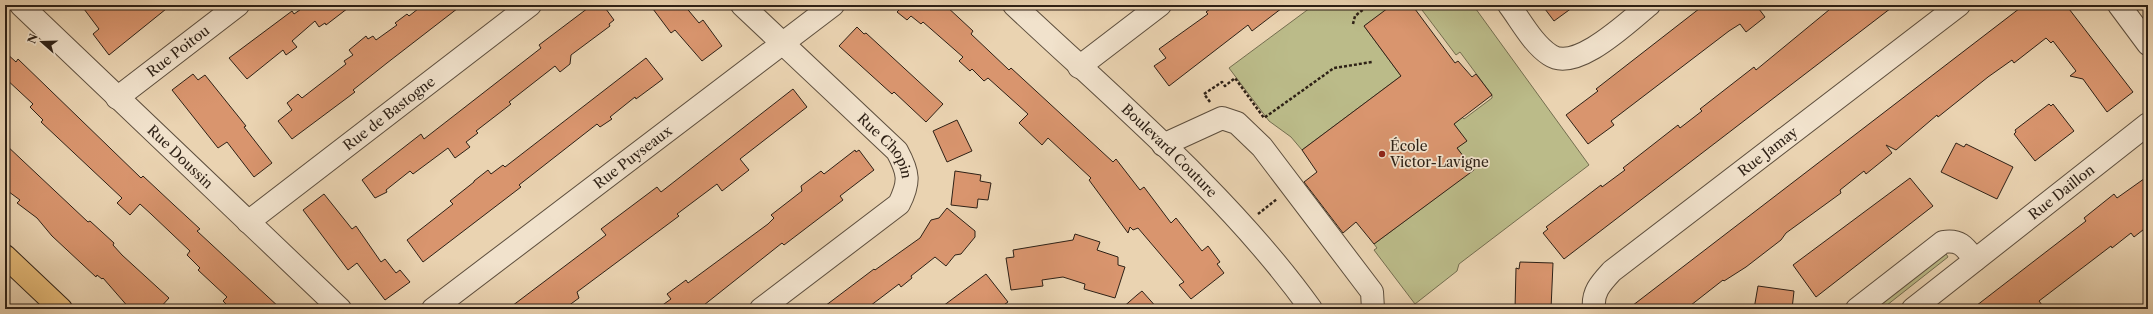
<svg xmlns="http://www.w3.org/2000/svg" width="2153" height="314" viewBox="0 0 2153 314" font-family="'Libre Caslon Text',serif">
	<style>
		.green { fill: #bbbb89; stroke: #746e50 }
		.building { fill: #d9956e; stroke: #2e2116 }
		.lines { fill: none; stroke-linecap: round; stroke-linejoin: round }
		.minor-casing { stroke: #5d4e3d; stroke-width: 24 }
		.major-casing { stroke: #2e2116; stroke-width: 24 }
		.path { stroke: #2e2116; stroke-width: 2.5; stroke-dasharray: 3 2; stroke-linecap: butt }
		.minor { stroke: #f1e2cc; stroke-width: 22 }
		.major { stroke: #e5ba78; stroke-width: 22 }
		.poi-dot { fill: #8f2418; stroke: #f1e2cc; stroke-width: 1.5 }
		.labels { text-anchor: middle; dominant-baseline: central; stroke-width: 3.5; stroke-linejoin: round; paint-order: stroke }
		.street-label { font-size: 14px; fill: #2e2116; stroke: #f1e2cc }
		.poi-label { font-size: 14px; fill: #2e2116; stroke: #f1e2cc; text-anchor: start }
	</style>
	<rect width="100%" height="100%" fill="#ead3b1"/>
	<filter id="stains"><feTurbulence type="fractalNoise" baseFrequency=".005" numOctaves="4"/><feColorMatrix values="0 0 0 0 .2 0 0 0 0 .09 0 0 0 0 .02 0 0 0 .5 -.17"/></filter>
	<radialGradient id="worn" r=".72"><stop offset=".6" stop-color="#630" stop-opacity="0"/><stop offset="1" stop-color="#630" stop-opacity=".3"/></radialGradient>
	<g class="green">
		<path d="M1314 5H1385L1388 9 1364 26 1401 76 1302 150 1291 137 1269 121 1229 68Z"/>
		<path d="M1423 5H1473L1589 165 1459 264 1457 271 1415 304 1374 250 1377 248 1374 244 1473 170 1457 148 1466 141 1454 124 1462 117 1464 119 1492 98V95L1460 52 1456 55 1422 10 1424 8Z"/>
		<path d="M1945 252 1948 257 1882 309H1873Z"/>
	</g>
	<g class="building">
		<path d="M81 5H171L109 55 93 34 99 29Z"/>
		<path d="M307 5H352L326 25 325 23 319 27 315 21 292 41 297 47 286 55 283 50 247 79 229 58 292 11 294 14Z"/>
		<path d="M423 5H462L387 63 353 90 355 92 292 139 278 121 292 110 287 103 298 94 302 98 346 64 344 61 353 55 349 50 366 36 368 39 373 36 376 40 397 25 395 23 407 14 409 16Z"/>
		<path d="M592 5H603L614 20 609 24 610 26 571 55 570 64 560 72 555 66 509 102 511 104 476 131 478 133 466 142 470 147 455 158 448 148 413 174 410 171 386 190 387 192 375 198 362 180 421 134 424 139 541 48 539 45Z"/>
		<path d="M650 5H684L699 23 703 20 722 46 702 61 675 30 671 33Z"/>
		<path d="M900 5H945L973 31 971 34 1009 70 1011 68 1113 162 1116 159 1140 190 1144 187 1171 223 1176 218 1202 251 1208 246 1220 262 1217 264 1224 273 1191 299 1179 285 1184 282 1138 228 1133 230 1130 227 1128 233 1089 180 1091 178 1048 138 1042 145 1019 123 1028 114 988 78 984 81 972 69 970 71 959 61 963 57 923 22 921 24 911 16 907 20 897 12 902 7Z"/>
		<path d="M1215 5H1286L1252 31 1248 25 1169 86 1154 66 1166 58 1159 49 1208 14 1206 12Z"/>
		<path d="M1392 5H1412L1455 63 1458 61 1472 77 1476 74 1492 95 1454 124 1467 141 1457 148 1474 170 1374 244 1356 222 1343 233 1304 182 1317 172 1302 150 1401 76 1364 26Z"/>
		<path d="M1542 5H1576L1554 21Z"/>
		<path d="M1704 5H1756L1765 17 1746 32 1740 24 1729 31 1611 121 1614 125 1588 144 1566 115 1598 91 1596 89Z"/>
		<path d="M1835 5H1895L1564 259 1543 233 1548 229 1546 227 1601 185 1602 187 1625 170 1623 168 1678 125 1680 128 1702 111 1700 109 1754 67 1756 70Z"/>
		<path d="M2024 5H2066L2133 92 2107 112 2083 79 2070 76 2076 71 2053 41 2051 43 2046 38 2014 63 2012 60 1988 77 1938 117 1937 115 1896 150 1886 145 1892 153 1866 174 1864 171 1840 190 1841 193 1786 233 1781 240 1746 267 1724 281 1723 280 1686 309H1628Z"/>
		<path d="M857 27 864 34 866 33 943 104 926 122 894 92 892 94 839 46Z"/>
		<path d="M5 52 16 62 18 59 141 178 143 176 174 205 200 229 197 231 281 309H231L223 301 227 297 198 270 200 268 187 255 190 251 151 214 140 204 130 215 117 203 122 198 41 122 43 120 30 107 33 104 5 78Z"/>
		<path d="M646 58 663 79 636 99 635 97 610 117 612 119 600 127 597 124 519 185 521 187 423 262 407 240 453 204 450 201 474 182V181L488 170 491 174 503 165 505 167Z"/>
		<path d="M193 74 198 80 205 75 246 126 244 127 272 163 254 177 227 142 218 148 172 90Z"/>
		<path d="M793 89 807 107 740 159 749 170 722 191 717 184 677 214 679 216 577 292 579 298 564 309H508L606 235 601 229 657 187 661 192Z"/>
		<path d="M2049 104 2051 106 2053 104 2074 131 2035 161 2014 134 2016 132 2015 130Z"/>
		<path d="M957 120 972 151 947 162 933 131Z"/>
		<path d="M1956 143 1964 147 1966 144 2013 167 1997 199 1941 172Z"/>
		<path d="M5 144 88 222 90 221 114 243 113 245 122 255 169 298 159 309H130L103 278 102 279 97 275 96 277 52 236 37 218 17 203 20 200 5 189Z"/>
		<path d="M855 150 856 152 859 150 874 170 840 196 843 200 784 245 782 243 699 309H657L671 299 667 294 686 280 688 283 768 224 774 218 771 215 802 191 801 186 821 171 824 174Z"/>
		<path d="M955 171 981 175 980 181 991 183 988 200 978 199 977 208 951 205Z"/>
		<path d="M2148 176V226L2134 237 2131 233 2112 248 2111 246 2039 301 2045 309H1972L2086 221 2084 218 2114 194 2117 198Z"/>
		<path d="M1910 178 1933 206 1816 297 1793 265Z"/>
		<path d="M324 194 352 229 356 226 381 262 385 259 396 273 400 270 410 282 385 300 357 263 348 270 303 210Z"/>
		<path d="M947 208 975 231V237L961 254 955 255 946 266 935 257 911 276 912 278 901 287 899 284 866 309H821L874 269 875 270 920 238 931 220 939 218Z"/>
		<path d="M1075 234 1100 242 1097 250 1118 257V265L1125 267 1115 298 1084 289 1085 284 1063 277 1042 280 1043 286 1011 290 1006 258 1014 257 1013 250 1073 240Z"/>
		<path d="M1520 262 1553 263 1551 309H1515L1516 268 1519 269Z"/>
		<path d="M986 274 1008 302 998 309H939Z"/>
		<path d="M1758 286 1794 291 1792 309H1754Z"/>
		<path d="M1142 291 1158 309H1121L1137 295Z"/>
	</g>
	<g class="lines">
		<defs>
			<g id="minor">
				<path id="s1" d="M21 5 340 309"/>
				<path id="s2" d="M742 5 897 151C909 173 910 182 899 204L761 309"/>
				<path id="s3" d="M1014 5C1115 100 1230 196 1311 309"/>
				<path d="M1509 5C1521 21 1533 44 1550 55 1576 73 1629 21 1649 5"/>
				<path d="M2119 5 2148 44"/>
				<path d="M1079 67 1160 5"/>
				<path id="s4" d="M117 98 238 5"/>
				<path d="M1163 145 1222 118 1237 123 1262 147 1372 292 1373 309"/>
				<path id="s5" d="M248 222 530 5"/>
				<path id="s6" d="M433 309 833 5"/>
				<path id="s7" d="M1594 309C1592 292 1601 283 1612 271L1959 5"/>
				<path d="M1857 309 1943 242C1960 239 1965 247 1975 260"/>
				<path id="s8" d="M1913 309 2148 124"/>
			</g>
			<path id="major" d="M5 256 61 309"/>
		</defs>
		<use href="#minor" class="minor-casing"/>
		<use href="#major" class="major-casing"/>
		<g class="path">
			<path d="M1353 24 1355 16 1365 8"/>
			<path d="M1210 102 1204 94 1222 82 1225 86 1235 78 1264 118 1334 68 1372 62"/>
			<path d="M1258 214 1277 199"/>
		</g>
		<use href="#minor" class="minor"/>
		<use href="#major" class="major"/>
	</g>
	<circle class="poi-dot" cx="1382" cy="154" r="4"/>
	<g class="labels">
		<g class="street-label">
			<text stroke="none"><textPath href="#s4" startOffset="77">Rue Poitou</textPath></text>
			<text stroke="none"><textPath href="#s5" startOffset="178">Rue de Bastogne</textPath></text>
			<text stroke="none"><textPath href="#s2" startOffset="202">Rue Chopin</textPath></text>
			<text stroke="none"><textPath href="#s3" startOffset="213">Boulevard Couture</textPath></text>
			<text stroke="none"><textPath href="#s7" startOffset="240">Rue Jamay</textPath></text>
			<text stroke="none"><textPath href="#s6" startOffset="251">Rue Puyseaux</textPath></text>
			<text stroke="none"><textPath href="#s1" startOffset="220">Rue Doussin</textPath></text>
			<text stroke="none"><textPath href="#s8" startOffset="189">Rue Daillon</textPath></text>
		</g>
		<g class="poi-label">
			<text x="1390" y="146">École<tspan x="1390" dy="16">Victor-Lavigne</tspan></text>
		</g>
	</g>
	<rect width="2153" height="314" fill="none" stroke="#ead3b1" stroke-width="20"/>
	<rect x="6" y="6" width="2141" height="302" fill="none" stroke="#2e2116" stroke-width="2"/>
	<rect x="10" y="10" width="2133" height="294" fill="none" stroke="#2e2116"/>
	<g transform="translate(42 42) rotate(290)" stroke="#f1e2cc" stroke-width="3" paint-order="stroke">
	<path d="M0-3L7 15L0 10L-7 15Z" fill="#2e2116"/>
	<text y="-6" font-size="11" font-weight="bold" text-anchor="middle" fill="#2e2116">N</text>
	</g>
	<rect width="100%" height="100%" filter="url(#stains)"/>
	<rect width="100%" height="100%" fill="url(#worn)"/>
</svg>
